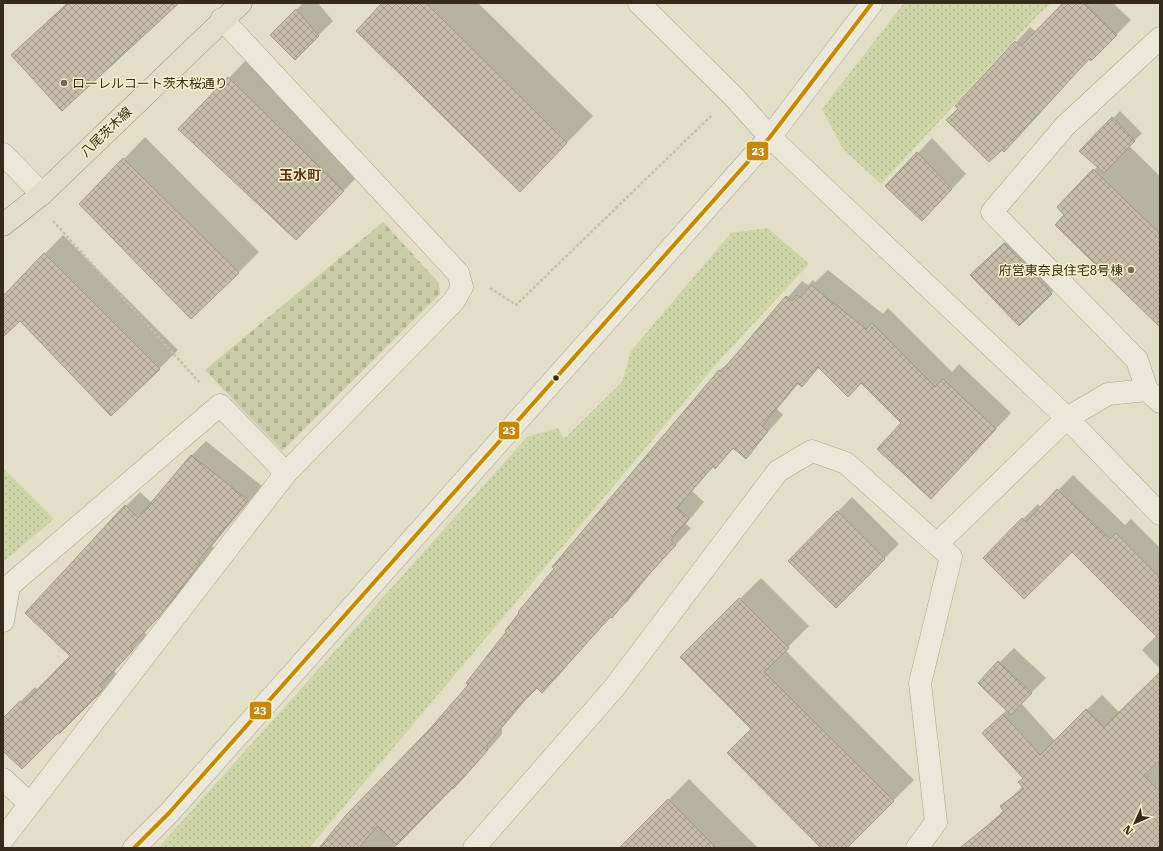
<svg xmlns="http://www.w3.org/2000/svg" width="1163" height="851" viewBox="0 0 1163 851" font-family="'Roboto Serif','Noto Sans JP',serif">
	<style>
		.green { fill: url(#green-dots) }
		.cemetery { fill: url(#cemetery-stones) }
		.shadow { fill: #0003 }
		.building { fill: url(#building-cross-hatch); stroke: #a29a87 }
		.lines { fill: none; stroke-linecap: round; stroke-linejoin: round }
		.minor-casing { stroke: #a8a291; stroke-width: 23 }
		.tertiary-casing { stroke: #a8a291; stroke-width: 23 }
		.primary-casing { stroke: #8d8878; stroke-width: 23 }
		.path { stroke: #c3bfb1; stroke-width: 2.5; stroke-dasharray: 3 2; stroke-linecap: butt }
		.minor { stroke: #ebe8d9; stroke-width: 22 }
		.tertiary { stroke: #ebe8d9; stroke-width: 22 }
		.primary { stroke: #e2deca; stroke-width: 22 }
		.bus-1-casing { stroke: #f6f0cb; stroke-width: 7 }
		.bus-1 { stroke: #c68706; stroke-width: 4 }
		.poi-dot { fill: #726a57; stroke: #f6f0cb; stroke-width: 1.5 }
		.bus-dot { fill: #352b1a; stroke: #f6f0cb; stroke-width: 1.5 }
		.labels { text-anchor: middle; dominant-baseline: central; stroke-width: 3; stroke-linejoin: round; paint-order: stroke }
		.poi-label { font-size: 13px; fill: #352b1a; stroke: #f6f0cb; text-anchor: start }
		.street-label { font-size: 13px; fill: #352b1a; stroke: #f6f0cb }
		.neighbourhood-label { font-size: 14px; font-weight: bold; fill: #633318; stroke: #f6f0cb }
		.line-badge { stroke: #f6f0cb; stroke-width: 1.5 }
		.badge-label { font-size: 11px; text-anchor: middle; font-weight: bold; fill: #fff }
	</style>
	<defs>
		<pattern id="green-dots" width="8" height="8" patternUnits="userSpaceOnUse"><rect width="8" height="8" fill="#ced5a8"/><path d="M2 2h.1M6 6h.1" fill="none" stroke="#b2b790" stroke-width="1.8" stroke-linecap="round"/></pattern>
		<pattern id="cemetery-stones" width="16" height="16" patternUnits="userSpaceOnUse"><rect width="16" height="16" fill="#c9cea9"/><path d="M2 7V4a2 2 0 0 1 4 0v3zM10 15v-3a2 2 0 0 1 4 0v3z" fill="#adb191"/></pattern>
		<pattern id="building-cross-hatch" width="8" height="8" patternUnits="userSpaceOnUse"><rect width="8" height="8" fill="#c7bda8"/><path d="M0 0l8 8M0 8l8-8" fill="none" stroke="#a29a88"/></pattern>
	</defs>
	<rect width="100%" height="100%" fill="#e3dfc7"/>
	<g class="green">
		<path d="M904 3H1051L1037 16 881 184 843 149 822 109Z"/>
		<path d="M768 228 809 264 718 362 309 848H158L527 437 558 428 564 439 622 382 631 351 731 233Z"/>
		<path d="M3 468 54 519 3 562Z"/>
	</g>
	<path class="cemetery" d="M383 222 439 283 440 294 282 451 205 370Z"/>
	<g class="shadow">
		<path d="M67 3H178L12 55Z"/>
		<path d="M303 3H318L333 21 295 58 272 35Z"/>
		<path d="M384 3H478L593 116 546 164Z"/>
		<path d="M1065 3H1113L1131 20 1091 60 1089 58 947 120 958 108 957 107 1030 27 1036 32Z"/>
		<path d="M249 57 364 170 317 218 229 78Z"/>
		<path d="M1120 111 1142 133 1129 146 1160 176V305L1058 207 1098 166 1081 151Z"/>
		<path d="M145 137 259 252 238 273 81 204Z"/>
		<path d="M932 138 966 174 937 205 918 153Z"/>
		<path d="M1019 229 1066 279 1019 325 986 261Z"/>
		<path d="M63 235 178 350 159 369 20 319 3 335V297Z"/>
		<path d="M828 270 883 314 888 308 952 372 959 364 1011 413 946 482 903 423 861 382 820 367 802 385 799 383 777 409 783 415 746 457 734 448 715 467 714 466 692 491 704 502 686 524 691 528 654 569 628 601 611 616 558 676 542 692 537 687 531 694 502 728V734L469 772 394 848H320L407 756 469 685 719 371 736 356 802 281 808 285 813 280 815 282Z"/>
		<path d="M206 441 262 486 212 546 214 548 173 601 144 632 147 635 114 671 117 674 98 696 58 731 3 749V719L35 687 38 690 71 656 126 506 140 492 152 503 192 455Z"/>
		<path d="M1073 475 1125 525 1131 519 1160 548V669L1142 650 1157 635 1072 550 984 558 1038 504 1041 508Z"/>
		<path d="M852 497 899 544 836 607 789 561Z"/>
		<path d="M761 578 809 626 785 650 914 780 846 848H822L753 729 681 657Z"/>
		<path d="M1014 648 1046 678 1021 703 1055 741 1102 695 1120 713 1160 673V848H984L975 837 1004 810 1001 807 1023 786 1024 778 984 733 1007 710 979 683Z"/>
		<path d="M689 779 758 848H620L637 832Z"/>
	</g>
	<g class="building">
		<path d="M68 3H179L62 111 11 55Z"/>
		<path d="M382 3H426L567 143 520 192 356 31Z"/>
		<path d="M1063 3H1084L1117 35 1091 61 1089 59 1004 152 1002 150 989 162 946 120 958 109 955 106 1015 41 1021 46Z"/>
		<path d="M296 9 319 36 295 60 270 35Z"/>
		<path d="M228 77 344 191 296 240 178 129Z"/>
		<path d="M1112 117 1135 141 1104 173 1079 151Z"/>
		<path d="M917 152 952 189 922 221 885 186Z"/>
		<path d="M123 158 239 273 191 319 79 204Z"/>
		<path d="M1093 169 1160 234V327L1055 225 1064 215 1057 207Z"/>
		<path d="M1004 243 1052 294 1019 326 970 275Z"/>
		<path d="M44 253 160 369 111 416 20 321 3 337V296Z"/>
		<path d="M811 285 866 329 872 323 935 387 943 379 996 429 931 499 877 449 901 423 861 383 848 397 818 367 802 387 797 383 762 426 768 431 746 459 733 448 715 469 713 466 677 508 689 518 671 540 676 545 638 586 612 618 610 617 542 693 537 688 528 697 527 696 487 745V751L453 789 452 788 397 845 377 826 359 848H319L347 814 428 731 468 685 466 683 506 632 505 631 519 613 518 612 554 569 552 567 719 370 721 372 786 296 792 301 797 295 800 298Z"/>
		<path d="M191 455 248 500 198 561 200 563 159 617 130 647 133 650 100 686 103 689 98 695 59 734 58 733 22 769 3 751V718L20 701 23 704 70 656 25 613 125 505 138 518Z"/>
		<path d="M1057 489 1110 539 1116 533 1160 578V640L1072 552 1024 599 983 558 1022 518 1026 522Z"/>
		<path d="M837 511 885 559 836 608 788 561Z"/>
		<path d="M739 598 789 648 764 672 894 801 847 848H821L727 753 751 729 680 657Z"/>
		<path d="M998 661 1032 693 1011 715 978 683Z"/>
		<path d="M1160 672V760L1144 775 1160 792V848H960L1004 812 1000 806 1024 789 1018 782 1023 778 982 733 1003 714 1040 755 1086 709 1104 727Z"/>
		<path d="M668 799 716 848H619Z"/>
	</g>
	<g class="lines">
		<defs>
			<g id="minor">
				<path d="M1160 38 1065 126 992 212 1137 360 1147 390 1160 402"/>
				<path d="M3 154 42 194"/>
				<path d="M937 544 1067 418 1108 394 1147 390"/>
				<path d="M3 621 9 586 220 405 286 473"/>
				<path d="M3 779 30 804"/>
				<path d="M3 839 286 473 454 301 462 287 458 273 222 19"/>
				<path d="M474 848 614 688 778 471 812 451 846 463 951 557 920 683 936 822 917 848"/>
			</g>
			<g id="tertiary">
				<path d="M639 3 734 97 770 137 1067 418 1160 514"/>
				<path d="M134 848 169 813 770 137 872 3"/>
			</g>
			<path id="primary" d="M3 225 42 194 241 3"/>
		</defs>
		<use href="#minor" class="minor-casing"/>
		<use href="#tertiary" class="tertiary-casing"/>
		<use href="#primary" class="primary-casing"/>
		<g class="path">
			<path d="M53 221 201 384"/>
			<path d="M490 288 516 305 712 115"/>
		</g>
		<use href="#minor" class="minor"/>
		<use href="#tertiary" class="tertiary"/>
		<use href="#primary" class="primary"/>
		<defs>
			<path id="bus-1" d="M134 848 169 813 770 137 872 3"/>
		</defs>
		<use href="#bus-1" class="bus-1-casing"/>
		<use href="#bus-1" class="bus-1"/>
	</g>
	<g class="poi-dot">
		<circle cx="64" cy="83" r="4"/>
		<circle cx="1131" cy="270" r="4"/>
	</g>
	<circle class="bus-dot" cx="556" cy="378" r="3.5"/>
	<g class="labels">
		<g class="poi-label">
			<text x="72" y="83">ローレルコート茨木桜通り</text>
			<text x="1123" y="270" text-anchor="end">府営東奈良住宅8号棟</text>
		</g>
		<g class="street-label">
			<text transform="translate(106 132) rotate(-44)">八尾茨木線</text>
		</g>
		<g class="neighbourhood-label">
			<text x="300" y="175">玉水町</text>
		</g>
	</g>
	<g class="line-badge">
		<rect x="746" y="141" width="23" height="20" rx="4" fill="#c68706"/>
		<rect x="498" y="421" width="22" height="19" rx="4" fill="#c68706"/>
		<rect x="249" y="701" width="23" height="19" rx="4" fill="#c68706"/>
	</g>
	<g class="badge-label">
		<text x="758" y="155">23</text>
		<text x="509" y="434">23</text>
		<text x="260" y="714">23</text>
	</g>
	<rect width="1163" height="851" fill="none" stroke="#352b1a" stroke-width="8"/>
	<g transform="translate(1135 823) rotate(225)" stroke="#f6f0cb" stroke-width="3" paint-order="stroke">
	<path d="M0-3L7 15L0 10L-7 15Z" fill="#352b1a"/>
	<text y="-6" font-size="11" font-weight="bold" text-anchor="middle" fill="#352b1a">N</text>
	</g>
</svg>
